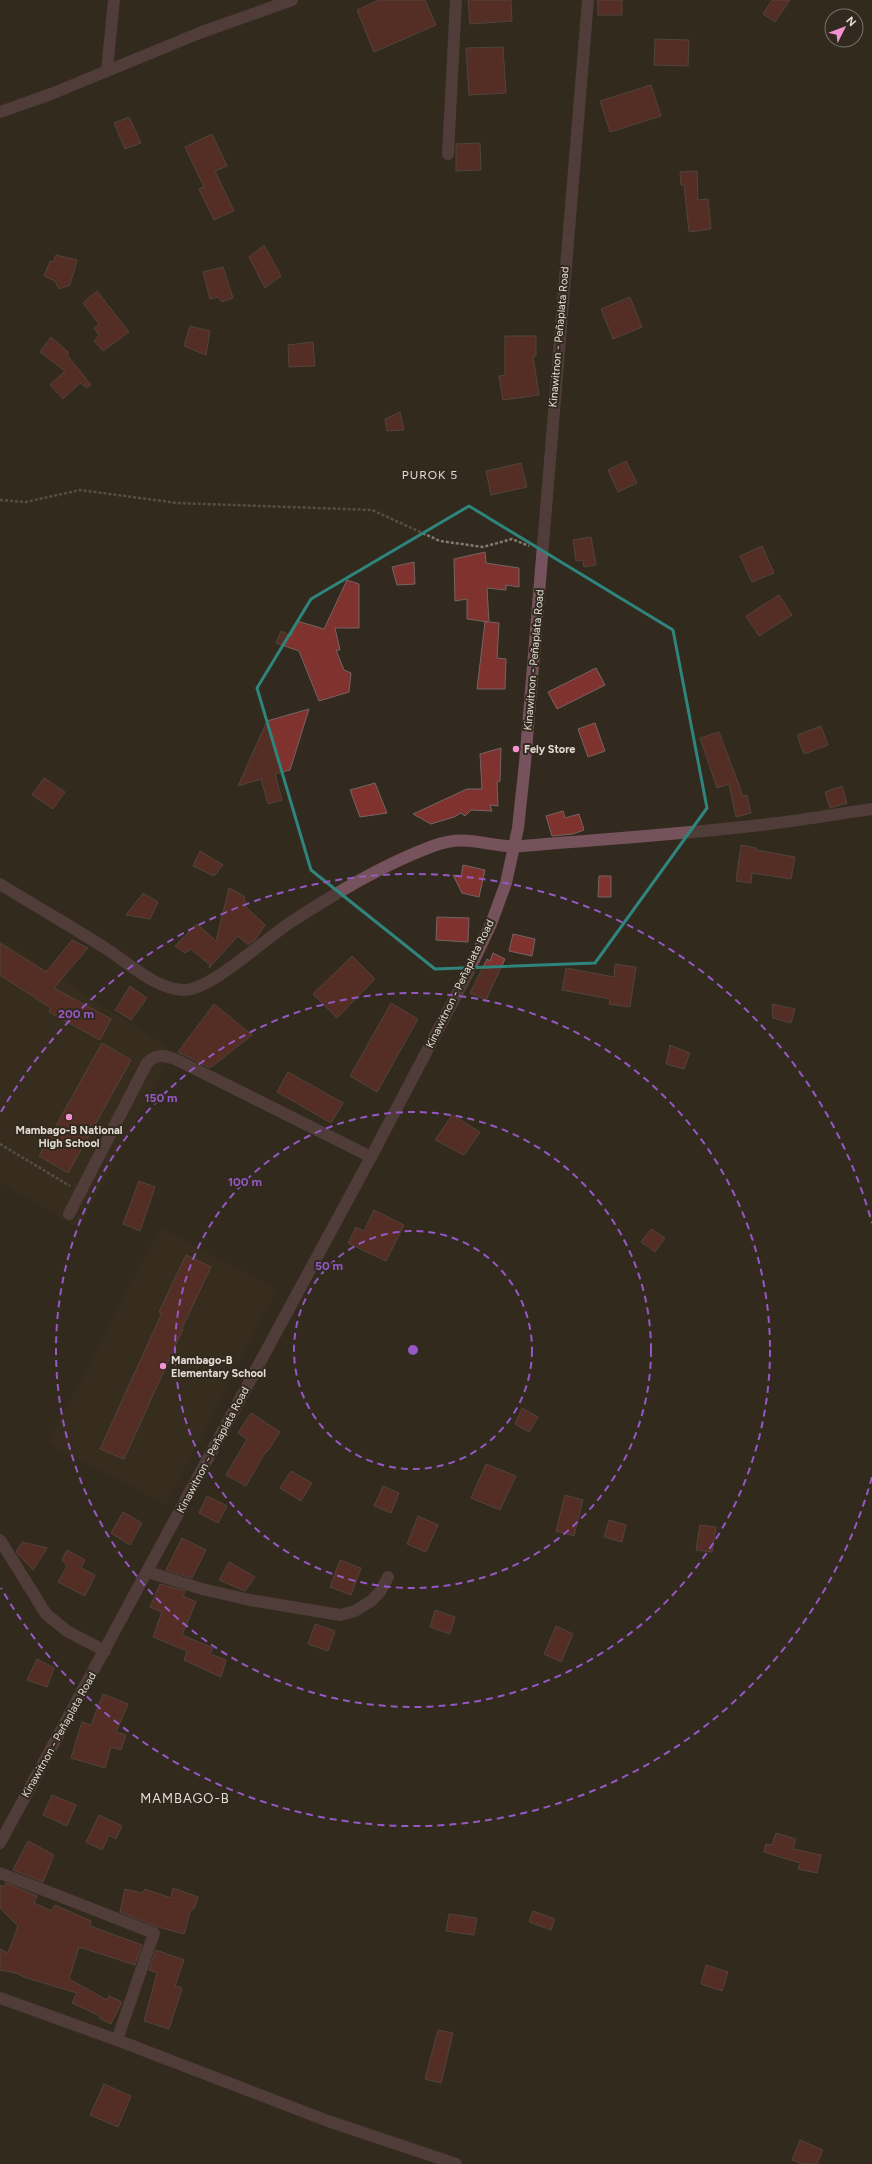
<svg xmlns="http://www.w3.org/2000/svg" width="872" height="2164" viewBox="0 0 872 2164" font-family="Figtree,sans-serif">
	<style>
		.built { fill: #3e3220 }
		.building { fill: #7f322e; stroke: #766462 }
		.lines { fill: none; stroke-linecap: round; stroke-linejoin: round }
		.path { stroke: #827c72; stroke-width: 2.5; stroke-dasharray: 3 2; stroke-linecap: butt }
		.minor { stroke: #75525c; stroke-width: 12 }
		.marked { fill: none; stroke: #2f857d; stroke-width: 3; stroke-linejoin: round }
		.ring { fill: none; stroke: #9558c4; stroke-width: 2; stroke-dasharray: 7 5 }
		.poi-dot { fill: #f491d3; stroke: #322a1e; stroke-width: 1.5 }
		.labels { text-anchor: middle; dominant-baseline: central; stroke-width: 4; stroke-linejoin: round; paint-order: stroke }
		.street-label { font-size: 11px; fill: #e2ddd5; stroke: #322a1e }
		.poi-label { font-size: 11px; font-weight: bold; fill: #e2ddd5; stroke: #322a1e; text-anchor: start }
		.neighbourhood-label { font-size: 12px; letter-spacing: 1px; fill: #e2ddd5; stroke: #322a1e }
		.quarter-label { font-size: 13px; letter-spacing: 1px; fill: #e2ddd5; stroke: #322a1e }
		.centre { fill: #9558c4; stroke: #322a1e; stroke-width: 2 }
		.ring-label { font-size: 12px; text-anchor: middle; font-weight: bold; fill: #9558c4; stroke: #322a1e; stroke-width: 4; stroke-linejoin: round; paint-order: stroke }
	</style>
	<rect width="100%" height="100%" fill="#322a1e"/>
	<g class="built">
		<path d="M0 939 173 1051 79 1228 0 1183Z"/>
		<path d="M160 1228 277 1289 166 1505 48 1443Z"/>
	</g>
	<g class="building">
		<path d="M379 0H425L436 25 374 52 357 10Z"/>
		<path d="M468 0H511L512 21 470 24Z"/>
		<rect x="598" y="0" width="24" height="15"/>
		<path d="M772 0H790L775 22 763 14Z"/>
		<path d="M655 39 689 40 688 66 654 65Z"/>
		<path d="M503 47 506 93 469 95 466 48Z"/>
		<path d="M651 85 661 116 610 132 600 101Z"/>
		<path d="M129 117 141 143 125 149 114 123Z"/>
		<path d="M212 134 227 166 215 171 234 211 214 220 199 189 204 187 185 147Z"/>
		<path d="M480 143 481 170 456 171V144Z"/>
		<path d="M697 171 698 200 708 199 711 229 689 232 684 185H681L680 172Z"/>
		<path d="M264 245 281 276 265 288 249 257Z"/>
		<path d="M56 255 77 260 70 285 59 289 55 281 44 276 50 261 53 262Z"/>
		<path d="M223 267 233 298 222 302 218 297 210 299 203 272Z"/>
		<path d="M97 291 129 332 103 351 94 341 99 335 94 328 99 324 83 303Z"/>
		<path d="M630 297 642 327 613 339 601 309Z"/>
		<path d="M190 326 210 331 206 355 184 346Z"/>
		<path d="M505 336H536V356H533L539 395 503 400 499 376 505 375Z"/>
		<path d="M51 337 68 352 67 355 91 385 87 388 80 383 63 399 50 385 65 371 40 352Z"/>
		<path d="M313 342 315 366 289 367 288 345Z"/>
		<path d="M400 412 404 430 387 431 385 419Z"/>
		<path d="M626 461 637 483 618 492 608 470Z"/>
		<path d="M521 463 527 487 491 495 486 471Z"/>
		<path d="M591 537 596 565 584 567 583 560 576 561 573 540Z"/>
		<path d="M762 546 774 573 752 582 740 556Z"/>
		<path d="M485 552 486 563 519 568V587L506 585V590L487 588 489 622 499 623 497 658 506 659 505 689H477L485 622H488L467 619V599L455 601 454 559Z"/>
		<path d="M414 562 415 584 397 585 392 567Z"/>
		<path d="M347 580 359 584V628H335L340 650H336L344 670 351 673 349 692 319 701 299 651 276 643 281 631 291 636 297 621 324 629Z"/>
		<path d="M779 595 792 615 759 636 746 616Z"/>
		<path d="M596 668 605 685 557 709 548 692Z"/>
		<path d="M309 709 290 770 275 774 282 800 268 804 261 779 238 786 267 721Z"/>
		<path d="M595 723 605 751 588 757 578 729Z"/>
		<path d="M821 726 828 745 804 754 797 735Z"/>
		<path d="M719 732 743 796 747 795 751 813 736 817 729 784 717 788 700 738Z"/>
		<path d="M501 748 500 781 497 782 498 806 490 805 492 811 471 810 465 816 461 813 454 817 431 824 413 814 467 789H482L480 754Z"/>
		<path d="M44 778 65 792 53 809 32 795Z"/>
		<path d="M375 783 387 813 360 817 350 790Z"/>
		<path d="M842 786 847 803 830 808 825 792Z"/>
		<path d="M563 811 565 818 579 814 584 830 573 834 552 836 546 816Z"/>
		<path d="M741 845 756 848V850L795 857 791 879 752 873 751 883 736 881Z"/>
		<path d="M200 851 223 865 214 876 193 866Z"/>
		<path d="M463 865 485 870 479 897 462 893 453 875 461 877Z"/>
		<path d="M599 876H611V897H598Z"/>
		<path d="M229 888 244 896 246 907 265 925 256 939 248 945 238 936 209 968 210 965 191 949 185 953 175 946 197 924 216 941Z"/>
		<path d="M143 893 158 902 150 919 126 915Z"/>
		<path d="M437 917 469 918 468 942 436 940Z"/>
		<path d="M513 934 535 939 532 956 509 951Z"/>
		<path d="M72 940 88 948 54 988 111 1019 100 1040 49 1012 51 1008 0 975V943L46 972Z"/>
		<path d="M493 953 505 959 486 1000 470 993 487 959 490 961Z"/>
		<path d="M352 956 375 979 337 1018 313 994Z"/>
		<path d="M615 964 636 967 630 1007 609 1004 610 999 562 990 566 968 614 977Z"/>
		<path d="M130 986 147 998 131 1020 115 1010Z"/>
		<path d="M391 1003 418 1019 377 1092 350 1076Z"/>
		<path d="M214 1004 252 1035 210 1068 178 1052Z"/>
		<path d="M772 1004 795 1009 791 1023 773 1018Z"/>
		<path d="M102 1043 131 1060 68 1173 39 1156Z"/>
		<path d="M670 1045 690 1053 684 1069 666 1064Z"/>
		<path d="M288 1072 343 1103 331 1123 277 1092Z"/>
		<path d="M452 1115 480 1132 464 1155 435 1140Z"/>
		<path d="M139 1181 155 1187 140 1231 123 1224Z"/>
		<path d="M374 1210 404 1225 386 1261 348 1243 356 1227 364 1231Z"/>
		<path d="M651 1229 665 1238 655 1252 641 1242Z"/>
		<path d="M186 1255 211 1267 182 1328 183 1329 124 1459 100 1449 162 1313 159 1312Z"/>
		<path d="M522 1408 538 1417 529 1432 515 1424Z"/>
		<path d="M251 1413 280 1432 267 1452 266 1451 246 1486 226 1475 247 1439 238 1433Z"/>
		<path d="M486 1464 516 1476 500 1510 471 1498Z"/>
		<path d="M291 1471 312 1483 301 1501 280 1488Z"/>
		<path d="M383 1486 399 1493 391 1513 374 1506Z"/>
		<path d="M565 1495 583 1500 574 1536 556 1531Z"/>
		<path d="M207 1496 227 1506 218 1523 199 1513Z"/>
		<path d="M123 1512 142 1523 130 1545 111 1533Z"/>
		<path d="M418 1516 438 1525 426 1552 407 1544Z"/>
		<path d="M609 1520 626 1525 622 1542 604 1537Z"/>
		<path d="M700 1525 716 1527 712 1552 696 1550Z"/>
		<path d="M182 1538 206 1550 192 1578 166 1570Z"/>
		<path d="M22 1542 47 1548 33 1570 16 1552Z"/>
		<path d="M67 1550 85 1560 81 1568 95 1575 85 1596 58 1582 67 1566 62 1560Z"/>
		<path d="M340 1560 361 1568 351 1595 330 1587Z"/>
		<path d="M229 1562 255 1577 245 1591 219 1580Z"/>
		<path d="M160 1584 185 1591 183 1596 196 1602 182 1635 213 1648 210 1654 226 1660 221 1677 184 1660 187 1651 153 1637 162 1612 150 1607Z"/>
		<path d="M435 1610 455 1617 450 1634 430 1627Z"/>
		<path d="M315 1624 335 1631 328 1651 308 1644Z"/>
		<path d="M556 1626 573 1634 561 1662 544 1654Z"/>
		<path d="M37 1659 54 1668 47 1687 27 1680Z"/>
		<path d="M103 1694 128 1704 116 1732 126 1735 121 1750 111 1747 105 1768 71 1758 82 1722 91 1725Z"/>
		<path d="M52 1795 76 1805 67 1826 43 1815Z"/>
		<path d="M99 1815 122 1826 116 1839 109 1835 102 1850 86 1842Z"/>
		<path d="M776 1833 796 1839 793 1849 821 1855 817 1873 798 1869 800 1863 764 1852 766 1844 772 1845Z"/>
		<path d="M28 1841 54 1855 43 1882 13 1870Z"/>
		<path d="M6 1883 37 1896 34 1903 52 1911 55 1905 91 1921 90 1926 142 1945 135 1965 79 1947 69 1979 107 2000 109 1996 122 2002 111 2024 99 2018 100 2016 72 2003 77 1993 27 1978 16 1973 0 1970V1949L8 1953 18 1926 0 1908V1885L4 1887Z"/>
		<path d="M173 1888 198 1897 194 1909H191L184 1934 158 1927 120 1912 125 1889 143 1893 145 1889 171 1898Z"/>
		<path d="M533 1911 555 1919 551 1930 529 1922Z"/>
		<path d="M449 1914 477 1918 474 1935 446 1931Z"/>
		<path d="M156 1950 184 1960 175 1986 182 1988 169 2029 144 2021 157 1973 149 1970Z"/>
		<path d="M706 1965 728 1972 722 1991 701 1984Z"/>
		<path d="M438 2030 453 2033 441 2083 425 2079Z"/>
		<path d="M104 2084 131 2096 118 2127 90 2115Z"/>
		<path d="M800 2140 823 2150 817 2164H802L792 2160Z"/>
	</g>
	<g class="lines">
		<g class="path">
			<path d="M0 500 26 502 80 490 177 503 372 510 440 541 483 547 512 539 529 546"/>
			<path d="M0 1144 70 1186"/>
		</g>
		<g class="minor">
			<path d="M107 70 114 0"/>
			<path d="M0 112 51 94 202 32 292 0"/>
			<path d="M448 154 456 0"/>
			<path d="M0 884C35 906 71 926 105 948 129 963 155 989 184 990 211 990 266 938 291 922 336 893 384 864 433 846 470 832 489 849 522 846 604 839 687 834 769 824 803 820 838 814 872 809"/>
			<path d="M69 1214 147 1063C157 1053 164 1055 177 1060L371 1157"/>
			<path d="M0 1540 46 1614 67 1631 105 1651"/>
			<path d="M148 1572 202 1589 250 1600 340 1615 355 1611 371 1601 380 1592 388 1577"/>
			<path d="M0 1843 371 1157 468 973 491 924 506 883 518 828 525 763 588 0"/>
			<path d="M0 1873 154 1933 117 2040"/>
			<path d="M0 1998 117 2040 328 2121 456 2164"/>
		</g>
	</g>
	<path d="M0 0H872V2164H0ZM469 506 673 630 707 808 595 963 435 969 311 870 257 688 311 599Z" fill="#322a1e" fill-opacity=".55" fill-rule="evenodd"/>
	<path class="marked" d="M469 506 673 630 707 808 595 963 435 969 311 870 257 688 311 599Z"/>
	<g class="ring">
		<circle cx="413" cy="1350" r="119"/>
		<circle cx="413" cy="1350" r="238"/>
		<circle cx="413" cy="1350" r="357"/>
		<path d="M872 1477A476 476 0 0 1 1 1588M1 1112A476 476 0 0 1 872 1223"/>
	</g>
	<g class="poi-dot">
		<circle cx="516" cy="749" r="4"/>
		<circle cx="69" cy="1117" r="4"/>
		<circle cx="163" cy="1366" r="4"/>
	</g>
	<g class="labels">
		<g class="street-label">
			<text transform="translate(559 337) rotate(-85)">Kinawitnon - Peñaplata Road</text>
			<text transform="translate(534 660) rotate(-85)">Kinawitnon - Peñaplata Road</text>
			<text transform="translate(460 984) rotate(-64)">Kinawitnon - Peñaplata Road</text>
			<text transform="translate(213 1450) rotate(-62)">Kinawitnon - Peñaplata Road</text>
			<text transform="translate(59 1735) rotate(-61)">Kinawitnon - Peñaplata Road</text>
		</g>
		<g class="poi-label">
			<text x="524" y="749">Fely Store</text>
			<text x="69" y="1130" text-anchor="middle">Mambago-B National<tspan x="69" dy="13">High School</tspan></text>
			<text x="171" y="1360">Mambago-B<tspan x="171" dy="13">Elementary School</tspan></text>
		</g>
		<g class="neighbourhood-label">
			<text x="430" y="475">PUROK 5</text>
		</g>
		<g class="quarter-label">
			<text x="185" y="1798">MAMBAGO-B</text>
		</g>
	</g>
	<circle cx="413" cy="1350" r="6" class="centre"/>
	<g class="ring-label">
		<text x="76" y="1018">200 m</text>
		<text x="161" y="1102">150 m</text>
		<text x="245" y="1186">100 m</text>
		<text x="329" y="1270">50 m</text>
	</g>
	<g transform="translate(844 28) rotate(48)"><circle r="19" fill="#322a1e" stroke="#787267"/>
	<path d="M0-3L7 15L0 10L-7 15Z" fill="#f491d3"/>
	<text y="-6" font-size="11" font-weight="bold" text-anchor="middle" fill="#e2ddd5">N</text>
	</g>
</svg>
